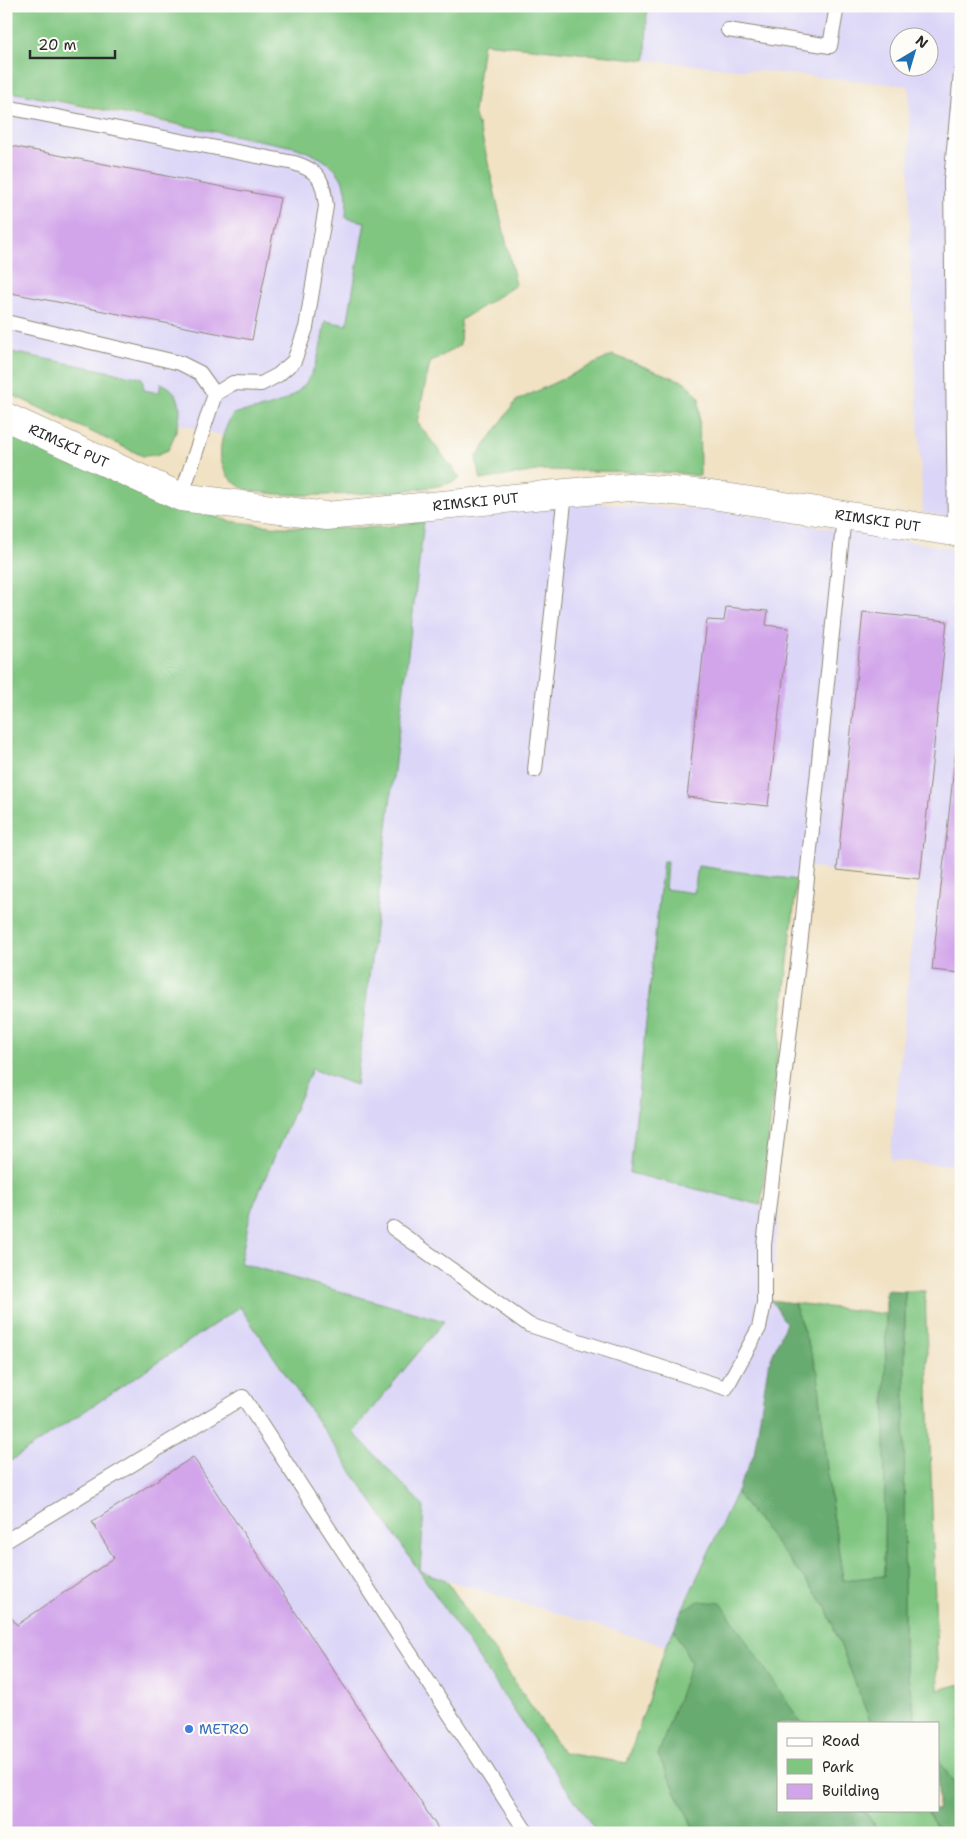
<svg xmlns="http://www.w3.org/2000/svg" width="967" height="1839" viewBox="0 0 967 1839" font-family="'Shantell Sans',sans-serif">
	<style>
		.built { fill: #dbd6f7; fill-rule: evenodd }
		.green { fill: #80c681; stroke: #567856 }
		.forest { fill: #68ab6f; stroke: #4a6b4d }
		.building { fill: #d2a5ea }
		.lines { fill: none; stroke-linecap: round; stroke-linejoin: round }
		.service-casing { stroke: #8e8678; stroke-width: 16 }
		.minor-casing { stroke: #8e8678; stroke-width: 29 }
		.service { stroke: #fff; stroke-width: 14 }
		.minor { stroke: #fff; stroke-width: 28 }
		.shop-dot { fill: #3f7fe0; stroke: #fdfcf7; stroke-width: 2 }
		.labels { text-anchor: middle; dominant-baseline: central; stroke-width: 4.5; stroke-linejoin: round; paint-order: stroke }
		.street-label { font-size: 14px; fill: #2b2b2b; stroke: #fdfcf7 }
		.shop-label { font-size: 14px; fill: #366cbe; stroke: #fdfcf7; text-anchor: start }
	</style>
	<rect width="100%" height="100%" fill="#fdfcf7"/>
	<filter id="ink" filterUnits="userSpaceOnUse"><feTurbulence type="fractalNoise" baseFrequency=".02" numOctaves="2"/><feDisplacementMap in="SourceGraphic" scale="10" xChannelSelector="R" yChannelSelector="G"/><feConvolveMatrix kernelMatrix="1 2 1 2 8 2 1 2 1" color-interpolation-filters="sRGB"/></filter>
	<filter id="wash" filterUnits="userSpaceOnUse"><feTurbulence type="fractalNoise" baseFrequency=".0096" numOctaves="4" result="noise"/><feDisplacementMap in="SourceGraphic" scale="20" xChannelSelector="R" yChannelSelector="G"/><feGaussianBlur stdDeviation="1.12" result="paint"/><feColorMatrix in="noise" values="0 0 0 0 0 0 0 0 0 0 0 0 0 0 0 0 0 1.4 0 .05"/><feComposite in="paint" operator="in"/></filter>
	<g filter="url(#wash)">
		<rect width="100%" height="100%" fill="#f1e2c4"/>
		<g class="built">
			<path d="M647 6H961V519L923 513 910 263 909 86 646 60ZM900 38H930V68H900Z"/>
			<path d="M6 91 94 110 407 168 417 357 227 437 131 411 6 356Z"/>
			<path d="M594 503 723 511 961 550V1166L890 1160 918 882 799 866 797 880 698 866 695 893 665 889 667 862 663 861 630 1173 779 1210 771 1300 786 1322 768 1366 754 1454 666 1646 420 1572 597 1833H6V1464L239 1306 420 1570 424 1507 353 1432 444 1321 240 1263 251 1211 312 1069 356 1084 424 521Z"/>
		</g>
		<g class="green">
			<path d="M6 6H647L646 60 483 43 474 112 483 141 516 285 461 320 460 345 430 363 417 422 460 478C455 481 448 484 442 485 408 493 269 502 241 487 212 471 218 438 233 414 242 411 250 411 259 409 311 398 318 367 325 321L347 325 365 222 346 218C346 210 348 198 346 190 339 164 317 155 294 147L6 91Z"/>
			<path d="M6 351 142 378 144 390 159 393 161 383C191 395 179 427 168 450L156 455 143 456 6 392Z"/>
			<path d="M613 355 685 382 699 397 700 476 678 473 542 470 481 480 476 458 516 401Z"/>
			<path d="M6 434 35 444 184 507 229 521 279 527 338 528 384 527 424 521 356 1085 312 1069 251 1211 240 1263 444 1321 353 1432 424 1507 420 1571 446 1580 563 1753 627 1763 666 1646 674 1629 692 1662 658 1755 696 1833H597L240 1307 6 1464Z"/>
			<path d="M663 861H667L665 889 694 893 698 866 797 880 761 1205 630 1173Z"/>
			<path d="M905 1291H925L938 1690 961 1684V1795L938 1759V1723H916L904 1654Z"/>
			<path d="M794 1303 886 1314 884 1576 843 1580 828 1481 818 1373Z"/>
			<path d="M736 1493 825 1605 871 1723H801L789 1706 682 1610Z"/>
			<path d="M864 1810H926L940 1833H880Z"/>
		</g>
		<g class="forest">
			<path d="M886 1290 905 1291 904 1654 916 1723H871L825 1605 736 1493 754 1454 768 1366 786 1323 771 1300 794 1303 818 1373 828 1481 843 1580 884 1576Z"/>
			<path d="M699 1601 721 1603 801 1723H778V1810H864L880 1833H696L658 1755 691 1662 674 1629 682 1610Z"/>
			<path d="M938 1759 961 1795V1833H940L926 1810H938Z"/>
		</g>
		<g id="blocks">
			<g class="building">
				<path d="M6 145 280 198 252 340 6 292Z"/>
				<path d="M726 607 768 611 766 625 789 628 768 806 687 797 707 620 724 621Z"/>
				<path d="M863 612 947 621 920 879 837 870Z"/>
				<path d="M959 721H961V973L932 970Z"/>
				<path d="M193 1457 441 1833H6V1611L17 1625 114 1558 92 1522Z"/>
			</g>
		</g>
	</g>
	<g filter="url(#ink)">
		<use href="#blocks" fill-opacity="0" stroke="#8e8678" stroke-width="1"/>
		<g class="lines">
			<defs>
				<g id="service">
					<path d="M728 30 830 46 837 6"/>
					<path d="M6 107 294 163C320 171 323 180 326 206L306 328 294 361 278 375 261 384 233 383 215 394 181 497"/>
					<path d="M6 322 180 363 200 373 215 394"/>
					<path d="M955 532 951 181 961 73"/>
					<path d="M535 770 565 493"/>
					<path d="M393 1228 529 1325 726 1388 759 1328 764 1303V1245L801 937 844 516"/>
					<path d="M6 1541 243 1397 527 1833"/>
				</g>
				<g id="minor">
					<path id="s1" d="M6 417 181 497 326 516 629 487 705 494 961 533"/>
				</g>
			</defs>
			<use href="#service" class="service-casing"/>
			<use href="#minor" class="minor-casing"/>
			<use href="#service" class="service"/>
			<use href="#minor" class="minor"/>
		</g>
	</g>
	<circle class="shop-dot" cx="189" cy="1729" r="5"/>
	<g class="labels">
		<g class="street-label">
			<text stroke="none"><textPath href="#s1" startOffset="69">RIMSKI PUT</textPath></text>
			<text stroke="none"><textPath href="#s1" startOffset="489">RIMSKI PUT</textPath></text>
			<text stroke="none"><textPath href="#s1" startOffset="894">RIMSKI PUT</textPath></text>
		</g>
		<g class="shop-label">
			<text x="199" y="1729">METRO</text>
		</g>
	</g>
	<rect width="967" height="1839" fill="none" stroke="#fdfcf7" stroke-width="25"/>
	<rect x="777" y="1722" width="162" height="90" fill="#fdfcf7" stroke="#a9a8a5"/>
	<rect x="787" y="1738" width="25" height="8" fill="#ffffff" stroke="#a9a8a5"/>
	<text x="822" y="1746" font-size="15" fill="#2b2b2b">Road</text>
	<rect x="787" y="1759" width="25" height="15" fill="#80c681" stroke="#a9a8a5"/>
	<text x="822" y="1772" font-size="15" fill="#2b2b2b">Park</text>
	<rect x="787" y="1784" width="25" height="15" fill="#d2a5ea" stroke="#a9a8a5"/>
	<text x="822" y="1796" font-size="15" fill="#2b2b2b">Building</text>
	<g transform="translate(914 52) rotate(38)"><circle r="24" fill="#fdfcf7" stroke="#a9a8a5"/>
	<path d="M0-4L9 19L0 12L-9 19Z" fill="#1f6fb2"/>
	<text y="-8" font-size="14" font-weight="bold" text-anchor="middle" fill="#2b2b2b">N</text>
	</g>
	<path d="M30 50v8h85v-8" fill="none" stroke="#2b2b2b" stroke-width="2.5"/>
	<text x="38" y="50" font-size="15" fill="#2b2b2b" stroke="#fdfcf7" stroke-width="4" paint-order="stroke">20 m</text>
</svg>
